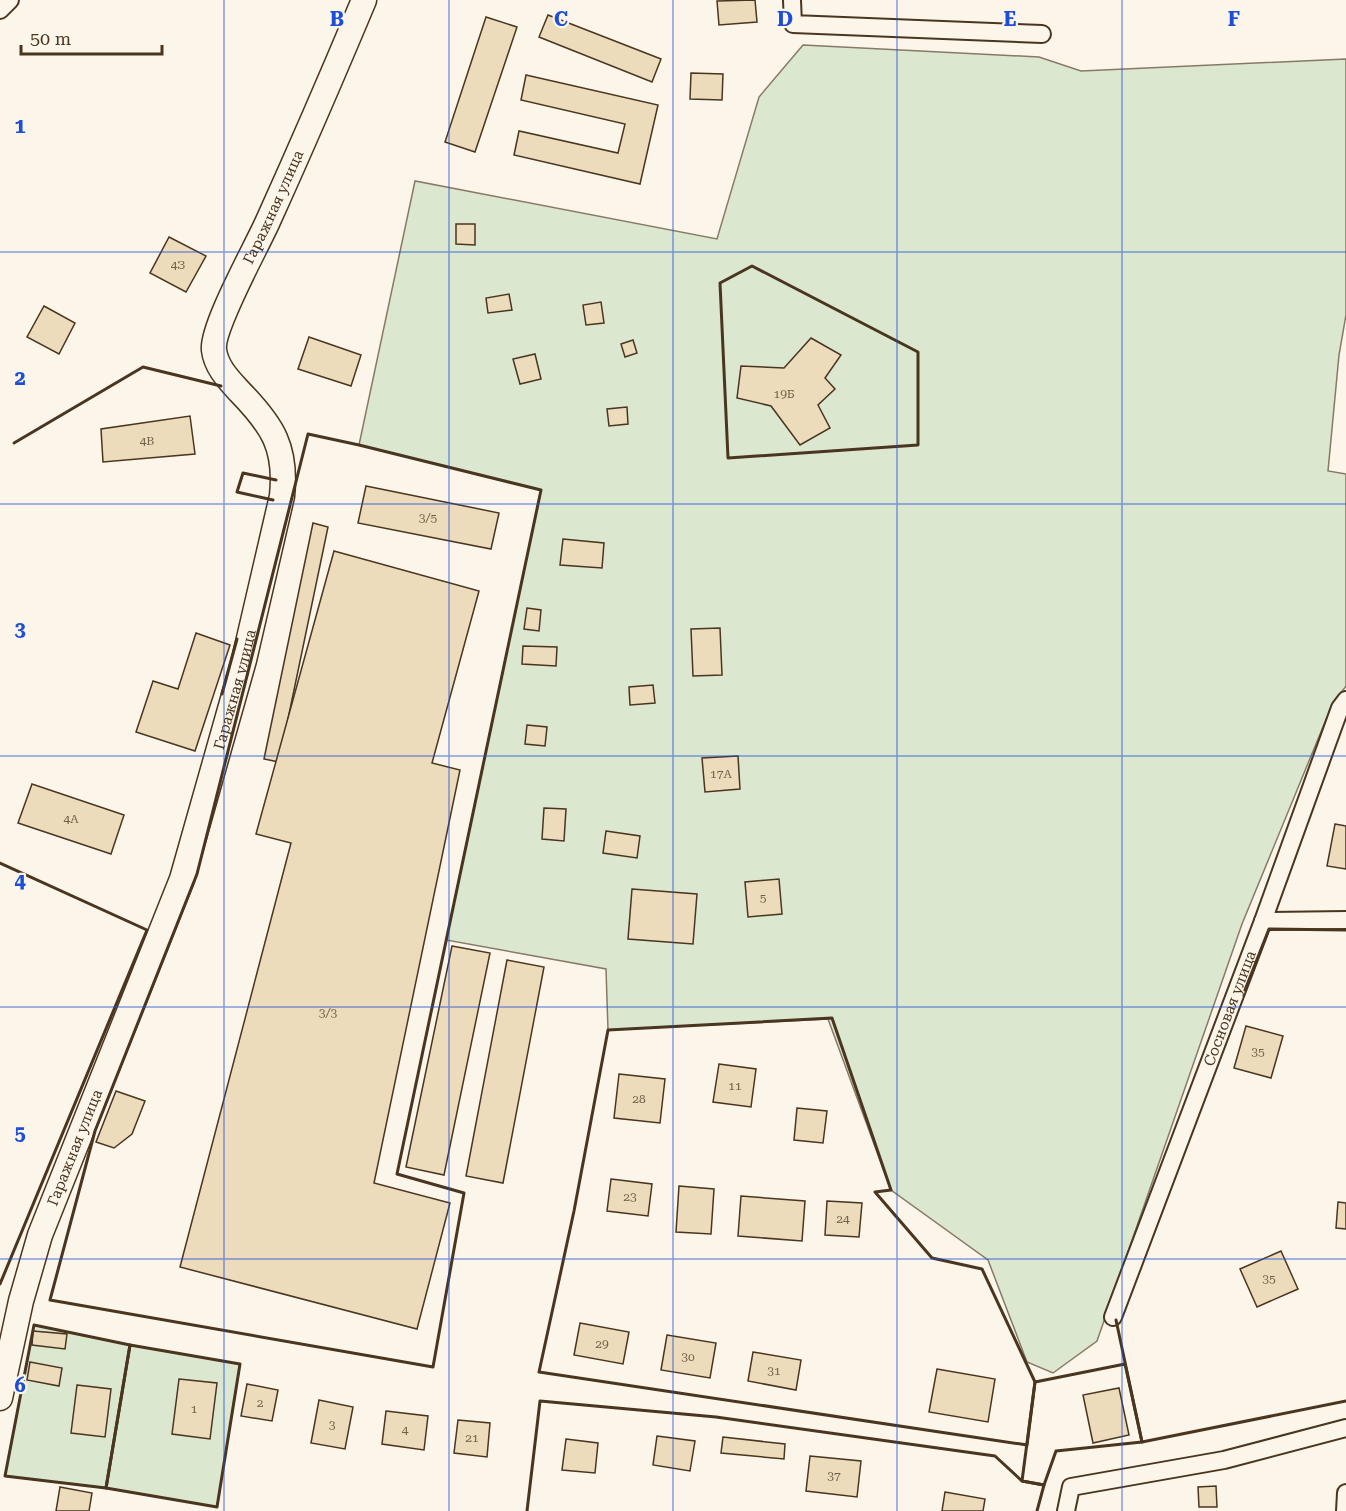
<svg xmlns="http://www.w3.org/2000/svg" width="1346" height="1511" viewBox="0 0 1346 1511" font-family="'Roboto Serif',serif">
	<style>
		.green { fill: #dce7d0; stroke: #887966; stroke-width: 1.5 }
		.building { fill: #ecdcbc; stroke: #4a3520; stroke-width: 1.5 }
		.lines { fill: none; stroke-linecap: round; stroke-linejoin: round }
		.street-casing { stroke: #4a3520; stroke-width: 20 }
		.secondary-casing { stroke: #4a3520; stroke-width: 27 }
		.street { stroke: #fbf6e9; stroke-width: 16 }
		.secondary { stroke: #fbf6e9; stroke-width: 24 }
		.wall { stroke: #4a3520; stroke-width: 3 }
		.grid { fill: none; stroke: #1d4ed8; stroke-width: 1.5; stroke-opacity: 0.55 }
		.labels { text-anchor: middle; dominant-baseline: central; stroke-width: 4.5; stroke-linejoin: round; paint-order: stroke }
		.number-label { font-size: 12px; fill: #725f47 }
		.street-label { font-size: 15px; fill: #4a3520; stroke: #fbf6e9 }
		.grid-label { font-size: 20px; text-anchor: middle; font-weight: bold; fill: #1d4ed8; stroke: #fbf6e9; stroke-width: 4.5; stroke-linejoin: round; paint-order: stroke }
	</style>
	<rect width="100%" height="100%" fill="#fbf6e9"/>
	<g class="green">
		<path d="M803 45 1039 57 1081 71 1346 59V315L1339 355 1328 471 1346 474V686L1332 705 1242 924 1097 1341 1053 1373 1027 1362 988 1260 891 1190 828 1019 608 1030 606 969 446 940 541 490 359 445 415 181 717 239 759 97Z"/>
		<path d="M34 1325 130 1345 240 1364 217 1507 106 1488 5 1476Z"/>
	</g>
	<g class="building">
		<path d="M755 0 757 22 719 25 717 1Z"/>
		<path d="M548 15 661 59 652 82 539 37Z"/>
		<path d="M486 17 517 27 475 152 445 142Z"/>
		<path d="M691 73 723 74 722 100 690 99Z"/>
		<path d="M526 75 658 105 640 184 514 155 519 131 618 153 625 124 521 100Z"/>
		<path d="M456 224H475V245L456 244Z"/>
		<path d="M169 237 206 256 186 292 150 273Z"/>
		<path d="M509 294 512 310 488 313 486 298Z"/>
		<path d="M601 302 604 323 586 325 583 305Z"/>
		<path d="M44 306 75 323 59 354 27 337Z"/>
		<path d="M309 337 361 355 351 386 298 369Z"/>
		<path d="M811 338 841 355 825 378 835 389 818 405 830 428 800 445 771 406 737 398 741 366 784 368Z"/>
		<path d="M633 340 637 353 625 357 621 344Z"/>
		<path d="M535 354 541 379 520 384 513 359Z"/>
		<path d="M627 407 628 424 609 426 607 409Z"/>
		<path d="M190 416 195 454 103 462 101 429Z"/>
		<path d="M366 486 499 513 491 549 358 523Z"/>
		<path d="M313 523 328 527 279 762 264 759Z"/>
		<path d="M563 539 604 543 602 568 560 565Z"/>
		<path d="M334 551 479 591 432 763 460 770 374 1183 450 1203 417 1329 180 1267 291 843 256 834Z"/>
		<path d="M527 608 541 610 539 631 524 629Z"/>
		<path d="M720 628 722 675 693 676 691 629Z"/>
		<path d="M196 633 230 645 195 751 136 732 153 681 178 689Z"/>
		<path d="M523 646 557 647 556 666 522 664Z"/>
		<path d="M653 685 655 703 630 705 629 687Z"/>
		<path d="M527 725 547 727 545 746 525 744Z"/>
		<path d="M738 756 740 789 705 792 702 758Z"/>
		<path d="M32 784 124 815 111 854 18 823Z"/>
		<path d="M544 808 566 809 564 841 542 839Z"/>
		<path d="M1335 824 1346 826V869L1327 866Z"/>
		<path d="M606 831 640 836 637 858 603 853Z"/>
		<path d="M779 879 782 914 748 917 745 882Z"/>
		<path d="M632 889 697 894 693 944 628 939Z"/>
		<path d="M452 946 490 953 444 1175 406 1167Z"/>
		<path d="M507 960 544 967 503 1183 466 1176Z"/>
		<path d="M1246 1026 1283 1036 1271 1078 1234 1068Z"/>
		<path d="M719 1064 756 1069 751 1107 713 1102Z"/>
		<path d="M619 1074 665 1079 660 1123 614 1118Z"/>
		<path d="M116 1091 145 1101 132 1134 114 1148 96 1142Z"/>
		<path d="M797 1108 827 1111 823 1143 794 1140Z"/>
		<path d="M611 1179 652 1184 648 1216 607 1211Z"/>
		<path d="M679 1186 714 1189 711 1234 676 1232Z"/>
		<path d="M741 1196 805 1201 802 1241 738 1236Z"/>
		<path d="M827 1201 862 1203 859 1237 825 1235Z"/>
		<path d="M1338 1202 1346 1203V1229L1336 1228Z"/>
		<path d="M1281 1251 1298 1289 1257 1307 1240 1269Z"/>
		<path d="M580 1323 629 1332 623 1364 574 1355Z"/>
		<path d="M33 1331 67 1334 65 1349 32 1345Z"/>
		<path d="M667 1335 716 1343 710 1378 661 1370Z"/>
		<path d="M753 1352 801 1360 796 1390 748 1381Z"/>
		<path d="M30 1362 62 1368 59 1386 27 1380Z"/>
		<path d="M937 1369 995 1379 988 1422 929 1412Z"/>
		<path d="M179 1379 217 1383 210 1439 172 1434Z"/>
		<path d="M247 1384 278 1390 272 1421 241 1416Z"/>
		<path d="M77 1385 111 1389 105 1437 71 1433Z"/>
		<path d="M1119 1388 1129 1435 1093 1443 1083 1395Z"/>
		<path d="M319 1400 353 1407 345 1449 311 1443Z"/>
		<path d="M386 1411 428 1416 424 1450 382 1444Z"/>
		<path d="M458 1420 490 1423 487 1457 454 1453Z"/>
		<path d="M657 1436 695 1441 690 1471 653 1465Z"/>
		<path d="M723 1437 785 1444 784 1459 721 1453Z"/>
		<path d="M566 1439 598 1443 595 1473 562 1470Z"/>
		<path d="M810 1456 861 1461 857 1497 806 1491Z"/>
		<path d="M1216 1486 1217 1507H1199L1198 1487Z"/>
		<path d="M60 1487 92 1493 89 1511H56Z"/>
		<path d="M945 1492 985 1499 983 1511H942Z"/>
	</g>
	<g class="lines">
		<defs>
			<g id="street">
				<path d="M792 0 793 24 1042 34"/>
				<path d="M0 10 10 0"/>
				<path d="M1263 921 1346 920"/>
				<path id="s1" d="M1113 1317 1263 921 1340 708 1346 700"/>
				<path d="M1066 1511 1071 1487 1224 1460 1346 1428"/>
				<path d="M1345 1511 1346 1493"/>
			</g>
			<g id="secondary">
				<path id="s2" d="M0 1398 21 1301 40 1235 182 879 244 660 282 496C287 448 273 426 240 392 229 380 216 367 214 350 211 328 257 246 268 221 301 148 333 74 364 0"/>
			</g>
		</defs>
		<use href="#street" class="street-casing"/>
		<use href="#secondary" class="secondary-casing"/>
		<use href="#street" class="street"/>
		<use href="#secondary" class="secondary"/>
		<g class="wall">
			<path d="M752 266 918 352V445L728 458 720 283Z"/>
			<path d="M308 434 359 445 541 490 397 1174 464 1193 433 1367 50 1300 95 1131 197 874Z"/>
			<path d="M14 443 143 367 221 386"/>
			<path d="M273 500 237 492 243 473 276 480"/>
			<path d="M222 694 237 639"/>
			<path d="M0 863 147 930 0 1284"/>
			<path d="M1245 990 1269 929 1346 930"/>
			<path d="M832 1018 891 1190 875 1192 932 1258 982 1269 1035 1382 1027 1445 539 1372 574 1211 608 1030Z"/>
			<path d="M1116 1320 1142 1442 1346 1401"/>
			<path d="M34 1325 130 1345 106 1488 5 1476Z"/>
			<path d="M130 1345 240 1364 217 1507 106 1488Z"/>
			<path d="M1125 1364 1142 1442 1056 1451 1044 1485 1022 1481 1035 1382Z"/>
			<path d="M527 1511 540 1401 716 1417 995 1456 1022 1481 1044 1485 1037 1511"/>
		</g>
	</g>
	<path class="grid" d="M224 0V1511M449 0V1511M673 0V1511M897 0V1511M1122 0V1511M0 252H1346M0 504H1346M0 756H1346M0 1007H1346M0 1259H1346"/>
	<g class="labels">
		<g class="number-label">
			<text x="178" y="265">4З</text>
			<text x="784" y="394">19Б</text>
			<text x="147" y="441">4В</text>
			<text x="428" y="518">3/5</text>
			<text x="721" y="774">17А</text>
			<text x="71" y="819">4А</text>
			<text x="763" y="898">5</text>
			<text x="328" y="1013">3/3</text>
			<text x="1258" y="1052">35</text>
			<text x="735" y="1086">11</text>
			<text x="639" y="1099">28</text>
			<text x="630" y="1197">23</text>
			<text x="843" y="1219">24</text>
			<text x="1269" y="1279">35</text>
			<text x="602" y="1344">29</text>
			<text x="688" y="1357">30</text>
			<text x="774" y="1371">31</text>
			<text x="260" y="1403">2</text>
			<text x="194" y="1409">1</text>
			<text x="332" y="1425">3</text>
			<text x="405" y="1430">4</text>
			<text x="472" y="1438">21</text>
			<text x="834" y="1476">37</text>
		</g>
		<g class="street-label">
			<text stroke="none"><textPath href="#s2" startOffset="1270">Гаражная улица</textPath></text>
			<text stroke="none"><textPath href="#s2" startOffset="748">Гаражная улица</textPath></text>
			<text stroke="none"><textPath href="#s1" startOffset="330">Сосновая улица</textPath></text>
			<text stroke="none"><textPath href="#s2" startOffset="262">Гаражная улица</textPath></text>
		</g>
	</g>
	<g class="grid-label">
		<text x="337" y="26">B</text>
		<text x="561" y="26">C</text>
		<text x="785" y="26">D</text>
		<text x="1010" y="26">E</text>
		<text x="1234" y="26">F</text>
		<text x="20" y="133">1</text>
		<text x="20" y="385">2</text>
		<text x="20" y="636">3</text>
		<text x="20" y="888">4</text>
		<text x="20" y="1140">5</text>
		<text x="20" y="1392">6</text>
	</g>
	<path d="M21 45v9h141v-9" fill="none" stroke="#4a3520" stroke-width="3"/>
	<text x="30" y="45" font-size="18" fill="#4a3520" stroke="#fbf6e9" stroke-width="4.5" paint-order="stroke">50 m</text>
</svg>
